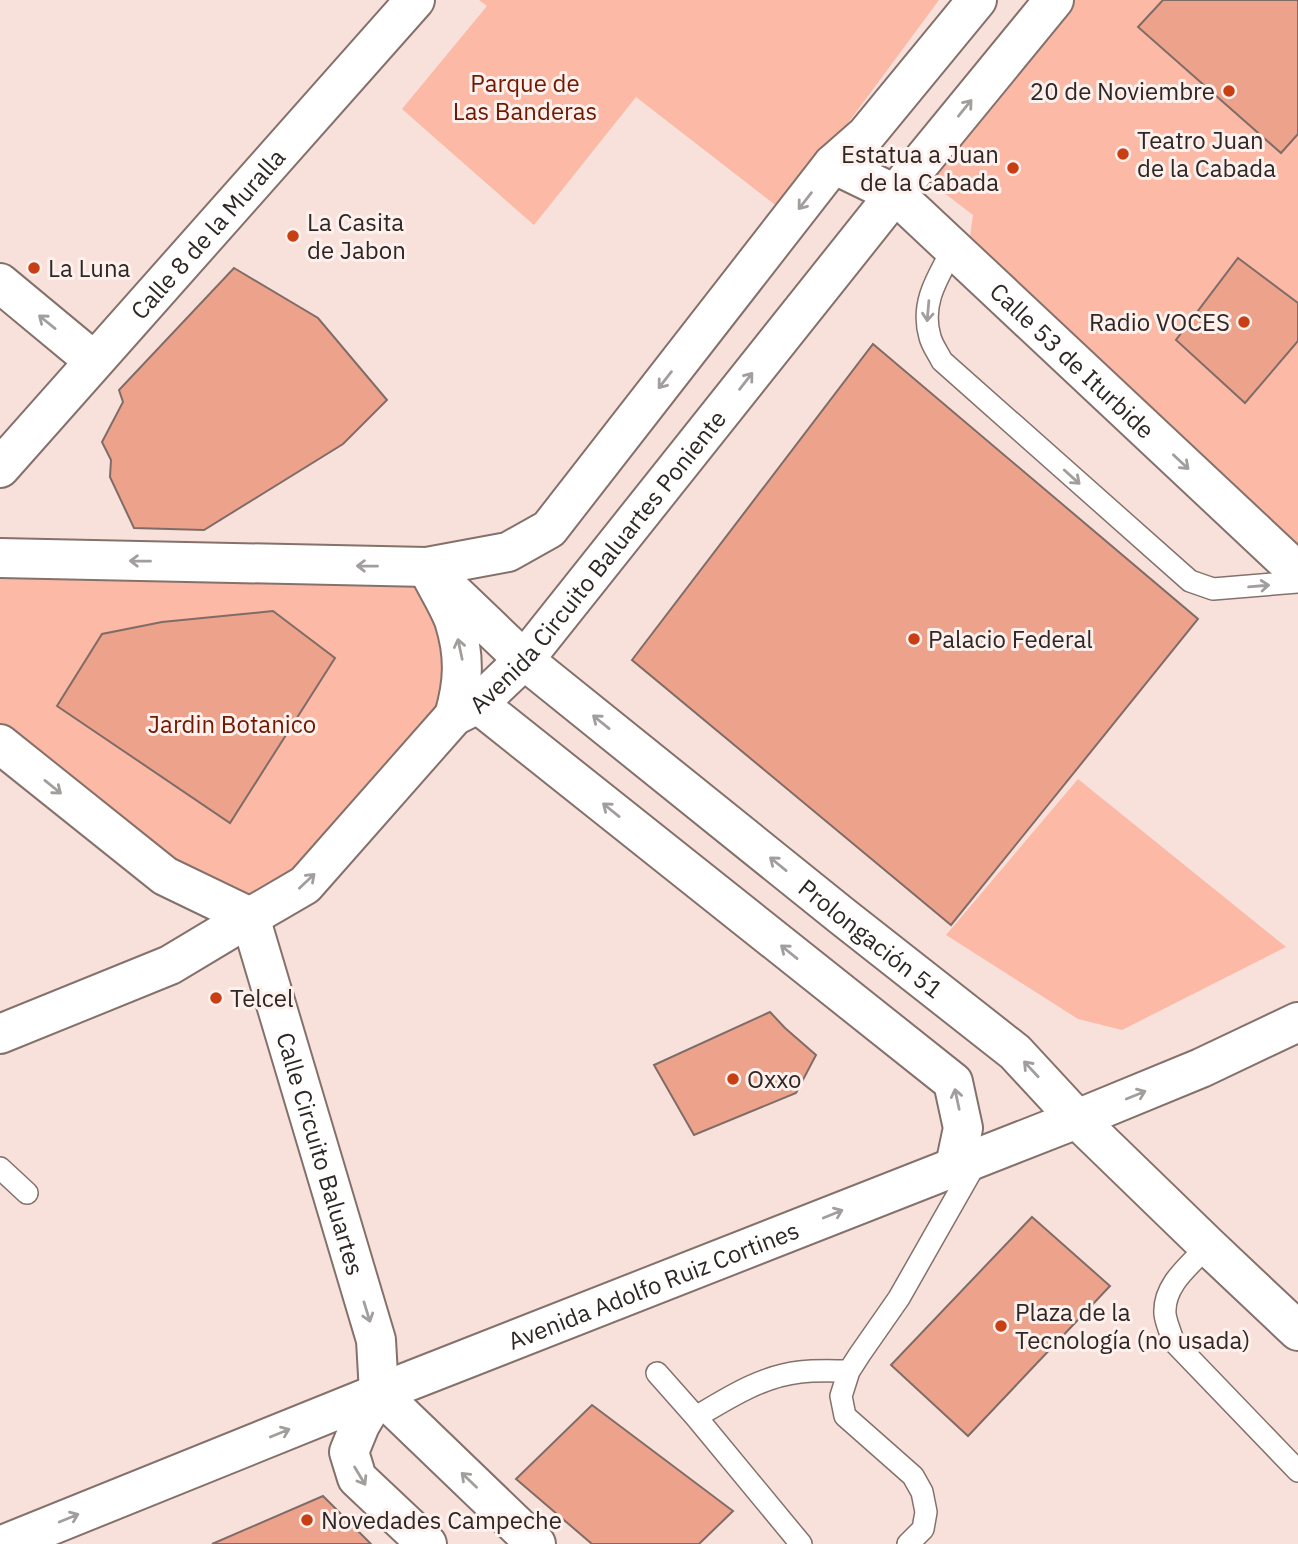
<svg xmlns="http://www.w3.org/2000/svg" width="1298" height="1544" viewBox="0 0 1298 1544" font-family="'IBM Plex Sans',sans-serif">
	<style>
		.green { fill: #fbb9a6 }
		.building { fill: #eda28c; stroke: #806c67; stroke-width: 2 }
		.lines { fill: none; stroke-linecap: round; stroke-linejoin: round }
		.lane-casing { stroke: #84716b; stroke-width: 24 }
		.street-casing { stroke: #84716b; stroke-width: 42 }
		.secondary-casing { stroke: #84716b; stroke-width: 42 }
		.lane { stroke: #fff; stroke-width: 21 }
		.street { stroke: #fff; stroke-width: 38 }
		.secondary { stroke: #fff; stroke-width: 38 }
		.oneway { stroke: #a19e9d }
		.poi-dot { fill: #c73f13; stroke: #fef1ed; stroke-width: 2.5 }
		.labels { text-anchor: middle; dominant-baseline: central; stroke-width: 6; stroke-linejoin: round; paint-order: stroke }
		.park-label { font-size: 24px; fill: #701900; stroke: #fef1ed }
		.poi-label { font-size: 24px; fill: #2f2725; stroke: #fef1ed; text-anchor: start }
		.street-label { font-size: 24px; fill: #2f2725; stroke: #fef1ed }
	</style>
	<rect width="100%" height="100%" fill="#f8e1db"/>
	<path class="green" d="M 479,0 L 939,0 L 783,211 L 636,97 L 534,225 L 402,109 L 487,6 Z
		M 1074,0 L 1298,0 L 1298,544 L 970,236 L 973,215 L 926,179 Z
		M 0,558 L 427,567 L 454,716 L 250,917 L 0,744 Z
		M 1078,779 L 1286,947 L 1122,1030 L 1078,1019 L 946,935 Z"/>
	<path class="building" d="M 1163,0 L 1298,0 L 1298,134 L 1281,153 L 1138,27 Z
		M 1238,258 L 1298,303 L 1298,341 L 1245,403 L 1176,340 Z
		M 234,268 L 318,318 L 387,400 L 343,444 L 204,530 L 134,528 L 110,477 L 111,460 L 102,442 L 123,402 L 119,390 Z
		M 873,344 L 1198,619 L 951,925 L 632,660 Z
		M 273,611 L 335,658 L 230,823 L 57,706 L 102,634 L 162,622 Z
		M 770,1012 L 785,1028 L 816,1055 L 796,1093 L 694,1135 L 654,1065 Z
		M 1032,1217 L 1110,1286 L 968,1436 L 891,1365 Z
		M 592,1405 L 733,1511 L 699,1544 L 592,1544 L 516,1479 Z
		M 323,1496 L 371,1544 L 212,1544 Z"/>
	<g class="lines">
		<defs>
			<path id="lane" d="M 953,249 C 938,277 920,303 930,337 C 932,345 938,353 942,361 L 1190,581 L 1213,589 L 1298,582
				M 0,1168 L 27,1193
				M 1208,1246 C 1190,1265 1163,1285 1165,1314 C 1166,1323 1171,1333 1173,1341 L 1298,1471
				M 657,1373 L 696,1417 L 801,1544
				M 696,1417 C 728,1398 762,1376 800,1372 C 816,1370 833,1371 849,1371
				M 908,1544 L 923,1529 L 926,1512 L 922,1492 L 913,1476 L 845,1416 L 841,1396 L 849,1371 L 860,1354 L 899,1298 L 978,1159"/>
			<g id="street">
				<path id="s1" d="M 833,164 L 895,194 L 1298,572"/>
				<path d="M 0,283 L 94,361"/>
				<path id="s2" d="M 0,468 L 415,0"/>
				<path id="s3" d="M 432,572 L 524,660 L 842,916 L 1015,1052 L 1077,1119 L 1208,1246 L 1298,1331"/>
				<path d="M 478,704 L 953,1082 L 963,1128 L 955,1166"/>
				<path d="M 0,1034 L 170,965 L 250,917"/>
			</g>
			<g id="secondary">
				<path d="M 0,558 L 427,567 L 508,552 L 549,529 L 833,164 L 866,135 L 977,0"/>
				<path d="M 427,567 C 435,584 447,602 454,620 C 465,655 464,682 454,716"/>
				<path d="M 0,744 L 165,876 L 250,917"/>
				<path id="s4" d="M 250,917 L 305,885 L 454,716 L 478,704 L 524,660 L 895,194 L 1054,0"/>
				<path id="s5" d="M 250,917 L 376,1340 L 379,1393"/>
				<path d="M 379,1393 L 536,1544"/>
				<path d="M 379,1393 L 360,1425 L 349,1452 L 357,1478 L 427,1544"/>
				<path id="s6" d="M 5,1544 L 379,1393 L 1077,1119 L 1201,1068 L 1298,1022"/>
			</g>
		</defs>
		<use href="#lane" class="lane-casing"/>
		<use href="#street" class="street-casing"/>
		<use href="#secondary" class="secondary-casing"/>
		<use href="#lane" class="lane"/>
		<use href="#street" class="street"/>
		<use href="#secondary" class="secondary"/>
	</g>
	<defs><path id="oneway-shaft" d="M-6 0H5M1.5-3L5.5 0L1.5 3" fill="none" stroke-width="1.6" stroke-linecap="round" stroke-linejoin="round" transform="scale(1.75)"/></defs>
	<g class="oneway">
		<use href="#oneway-shaft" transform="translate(965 108) rotate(-51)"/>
		<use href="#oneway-shaft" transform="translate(805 201) rotate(128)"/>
		<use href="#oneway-shaft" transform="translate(928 311) rotate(95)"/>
		<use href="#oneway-shaft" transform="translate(47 322) rotate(-141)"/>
		<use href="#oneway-shaft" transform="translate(665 380) rotate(128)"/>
		<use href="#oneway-shaft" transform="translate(746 381) rotate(-52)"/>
		<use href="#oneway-shaft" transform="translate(1181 462) rotate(43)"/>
		<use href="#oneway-shaft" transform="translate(1072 477) rotate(42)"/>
		<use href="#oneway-shaft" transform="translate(140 561) rotate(-179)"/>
		<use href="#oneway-shaft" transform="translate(367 566) rotate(-179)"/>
		<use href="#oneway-shaft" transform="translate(1259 586) rotate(-5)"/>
		<use href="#oneway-shaft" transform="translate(460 649) rotate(-102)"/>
		<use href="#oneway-shaft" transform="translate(601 722) rotate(-141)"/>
		<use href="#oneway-shaft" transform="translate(53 787) rotate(39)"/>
		<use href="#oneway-shaft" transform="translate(611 810) rotate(-141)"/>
		<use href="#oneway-shaft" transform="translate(778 864) rotate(-141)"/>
		<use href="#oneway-shaft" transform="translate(307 881) rotate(-43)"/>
		<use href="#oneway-shaft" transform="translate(789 952) rotate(-141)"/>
		<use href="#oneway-shaft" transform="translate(1031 1069) rotate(-133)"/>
		<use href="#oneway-shaft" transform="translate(1136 1095) rotate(-22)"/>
		<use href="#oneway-shaft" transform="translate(957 1099) rotate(-102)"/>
		<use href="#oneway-shaft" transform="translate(833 1214) rotate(-22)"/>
		<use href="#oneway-shaft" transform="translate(367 1312) rotate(73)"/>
		<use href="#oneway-shaft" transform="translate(280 1433) rotate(-22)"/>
		<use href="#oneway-shaft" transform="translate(360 1476) rotate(59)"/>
		<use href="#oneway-shaft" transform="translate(469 1480) rotate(-136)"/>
		<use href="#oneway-shaft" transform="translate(69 1518) rotate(-22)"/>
	</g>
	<g class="poi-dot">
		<circle cx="1229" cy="91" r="7"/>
		<circle cx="1123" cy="154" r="7"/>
		<circle cx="1013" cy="168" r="7"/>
		<circle cx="293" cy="236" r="7"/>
		<circle cx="34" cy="268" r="7"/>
		<circle cx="1244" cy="322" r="7"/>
		<circle cx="914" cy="639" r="7"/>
		<circle cx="216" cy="998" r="7"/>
		<circle cx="733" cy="1079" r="7"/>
		<circle cx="1001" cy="1326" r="7"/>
		<circle cx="307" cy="1520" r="7"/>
	</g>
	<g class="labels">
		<g class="park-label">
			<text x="525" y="83">Parque de<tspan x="525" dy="28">Las Banderas</tspan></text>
			<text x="232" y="724">Jardin Botanico</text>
		</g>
		<g class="poi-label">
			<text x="1215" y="91" text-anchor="end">20 de Noviembre</text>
			<text x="1137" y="140">Teatro Juan<tspan x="1137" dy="28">de la Cabada</tspan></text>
			<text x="999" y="154" text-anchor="end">Estatua a Juan<tspan x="999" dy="28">de la Cabada</tspan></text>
			<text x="307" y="222">La Casita<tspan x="307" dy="28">de Jabon</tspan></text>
			<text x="48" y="268">La Luna</text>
			<text x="1230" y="322" text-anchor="end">Radio VOCES</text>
			<text x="928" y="639">Palacio Federal</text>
			<text x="230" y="998">Telcel</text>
			<text x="747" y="1079">Oxxo</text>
			<text x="1015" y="1312">Plaza de la<tspan x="1015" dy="28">Tecnología (no usada)</tspan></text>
			<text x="321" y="1520">Novedades Campeche</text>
		</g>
		<g class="street-label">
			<text stroke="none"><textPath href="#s2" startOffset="313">Calle 8 de la Muralla</textPath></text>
			<text stroke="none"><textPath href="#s1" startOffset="312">Calle 53 de Iturbide</textPath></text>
			<text stroke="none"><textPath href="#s4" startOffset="502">Avenida Circuito Baluartes Poniente</textPath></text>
			<text stroke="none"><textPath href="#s3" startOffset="572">Prolongación 51</textPath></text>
			<text stroke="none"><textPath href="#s5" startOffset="247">Calle Circuito Baluartes</textPath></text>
			<text stroke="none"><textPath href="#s6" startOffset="698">Avenida Adolfo Ruiz Cortines</textPath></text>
		</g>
	</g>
</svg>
